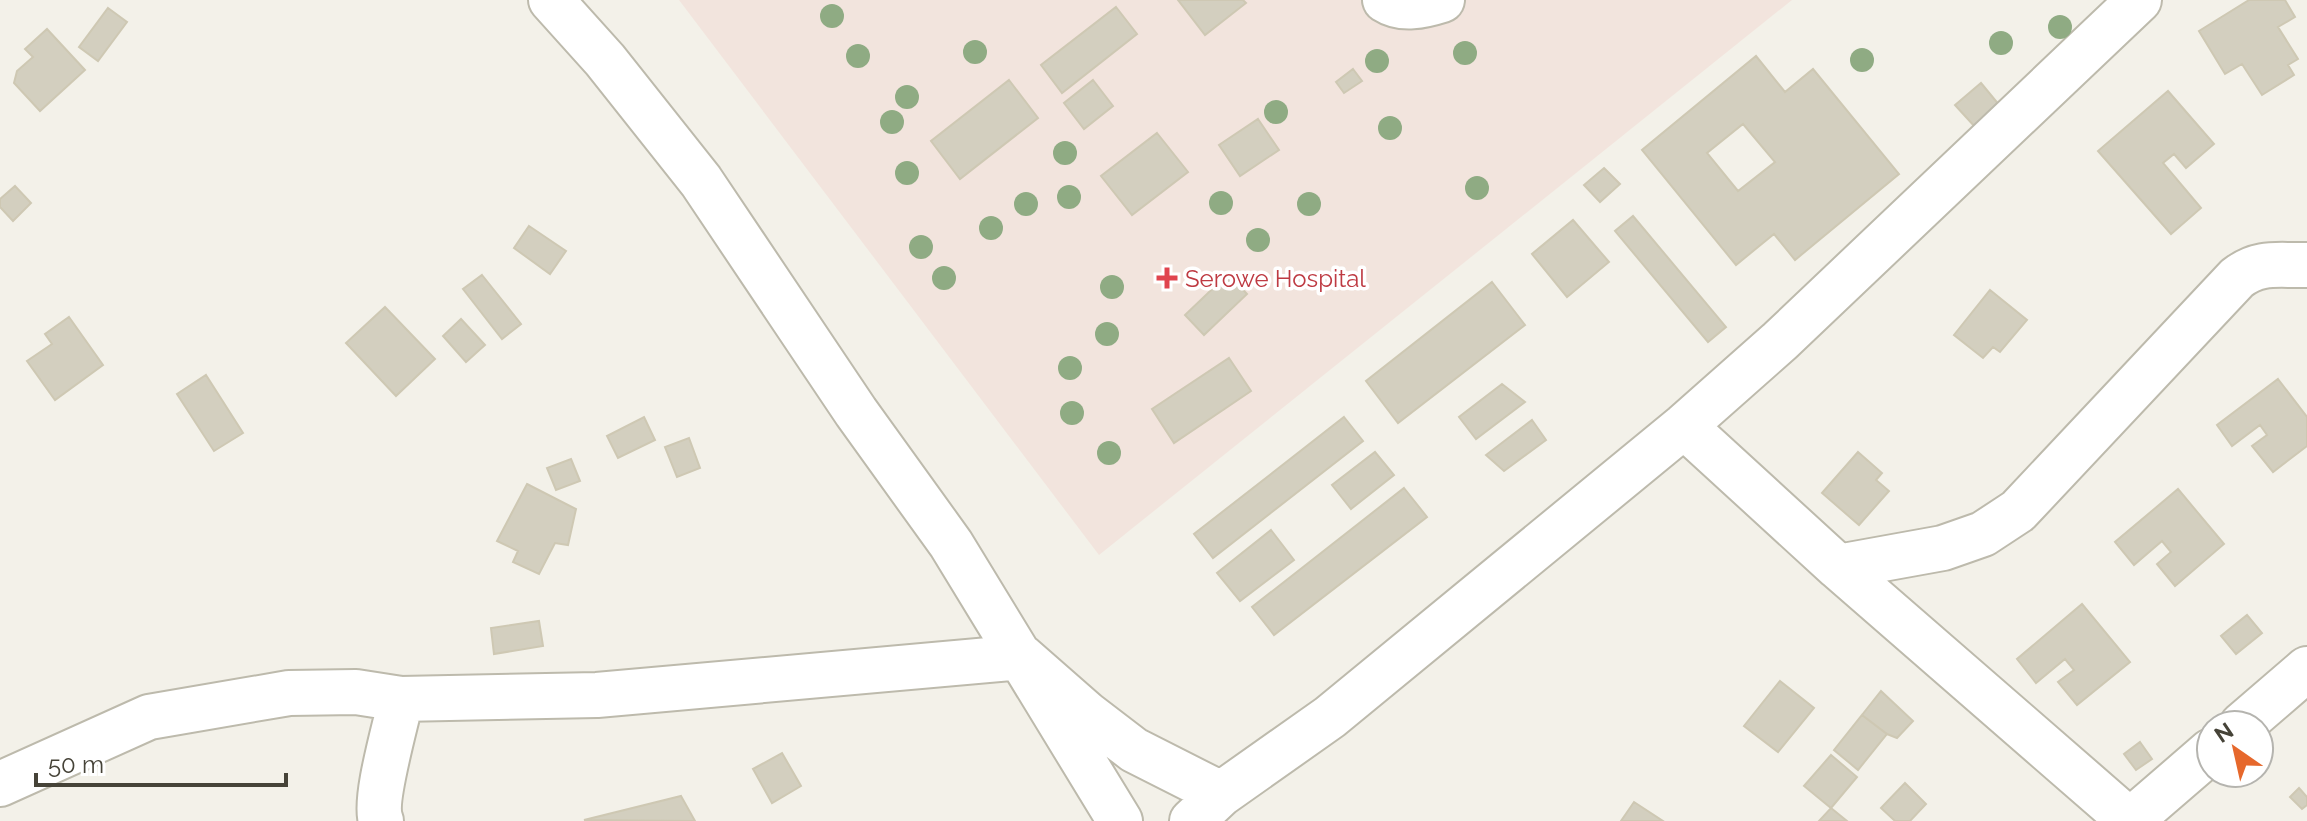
<svg xmlns="http://www.w3.org/2000/svg" width="2307" height="821" viewBox="0 0 2307 821" font-family="Raleway,sans-serif">
	<style>
		.medical { fill: #f2e4dd }
		.building { fill: #d3cfbf; stroke: #cec8b3; stroke-width: 2; fill-rule: evenodd }
		.lines { fill: none; stroke-linecap: round; stroke-linejoin: round }
		.minor-casing { stroke: #bdbaac; stroke-width: 48 }
		.minor { stroke: #fff; stroke-width: 44 }
		.tree { fill: #8fab83 }
		.health-dot { fill: #e0444e; stroke: #fff; stroke-width: 3 }
		.labels { text-anchor: middle; dominant-baseline: central; stroke-width: 7; stroke-linejoin: round; paint-order: stroke }
		.health-label { font-size: 24px; fill: #be3a42; stroke: #fff; text-anchor: start }
	</style>
	<rect width="100%" height="100%" fill="#f3f1e9"/>
	<path class="medical" d="M 679,0 L 1792,0 L 1099,555 Z"/>
	<path class="building" d="M 1178,0 L 1243,0 L 1246,3 L 1205,35 Z
		M 2249,0 L 2285,0 L 2295,17 L 2278,27 L 2298,59 L 2288,65 L 2294,75 L 2262,95 L 2242,64 L 2225,74 L 2199,31 Z
		M 1116,7 L 1137,34 L 1062,93 L 1041,65 Z
		M 108,8 L 127,22 L 98,61 L 79,47 Z
		M 47,29 L 85,70 L 40,111 L 14,83 L 17,71 L 33,57 L 25,49 Z
		M 1756,56 L 1785,92 L 1813,69 L 1899,174 L 1795,260 L 1774,234 L 1736,265 L 1642,150 ZM 1743,124 L 1775,162 L 1738,191 L 1707,153 Z
		M 1353,69 L 1362,81 L 1344,93 L 1336,82 Z
		M 1009,80 L 1038,118 L 960,179 L 931,141 Z
		M 1093,80 L 1113,106 L 1084,129 L 1064,103 Z
		M 1981,83 L 2000,106 L 1976,128 L 1955,105 Z
		M 2168,91 L 2214,144 L 2186,168 L 2174,154 L 2163,163 L 2201,208 L 2171,234 L 2098,151 Z
		M 1258,119 L 1279,150 L 1240,176 L 1219,145 Z
		M 1157,133 L 1188,172 L 1132,215 L 1101,176 Z
		M 1604,168 L 1620,184 L 1600,202 L 1584,185 Z
		M 15,186 L 31,203 L 13,221 L 0,207 L 0,199 Z
		M 1633,216 L 1726,327 L 1708,342 L 1615,231 Z
		M 1573,220 L 1609,262 L 1567,297 L 1532,254 Z
		M 529,226 L 566,251 L 550,274 L 514,248 Z
		M 1228,274 L 1247,294 L 1204,335 L 1185,315 Z
		M 482,275 L 521,324 L 502,339 L 463,289 Z
		M 1492,282 L 1525,325 L 1398,423 L 1366,381 Z
		M 1990,290 L 2027,320 L 2000,352 L 1993,347 L 1983,358 L 1954,335 Z
		M 385,307 L 435,359 L 396,396 L 346,343 Z
		M 69,317 L 103,365 L 55,400 L 27,361 L 52,344 L 45,334 Z
		M 461,319 L 485,345 L 466,362 L 443,336 Z
		M 1229,358 L 1251,391 L 1174,443 L 1152,409 Z
		M 206,375 L 243,433 L 214,451 L 177,394 Z
		M 2278,379 L 2307,417 L 2307,446 L 2273,472 L 2252,446 L 2267,435 L 2260,425 L 2232,446 L 2217,425 Z
		M 1502,384 L 1525,402 L 1476,439 L 1459,417 Z
		M 644,417 L 655,440 L 618,458 L 607,436 Z
		M 1344,417 L 1363,441 L 1213,558 L 1194,534 Z
		M 1532,420 L 1546,440 L 1504,471 L 1486,455 Z
		M 689,438 L 700,468 L 677,477 L 665,447 Z
		M 1375,452 L 1394,475 L 1351,509 L 1332,485 Z
		M 1858,452 L 1882,473 L 1876,480 L 1889,491 L 1859,525 L 1822,493 Z
		M 571,459 L 580,481 L 556,490 L 547,468 Z
		M 527,484 L 576,509 L 568,545 L 555,543 L 539,574 L 513,562 L 518,551 L 497,541 Z
		M 1404,488 L 1427,517 L 1274,635 L 1252,607 Z
		M 2178,489 L 2224,544 L 2175,586 L 2157,564 L 2171,552 L 2162,541 L 2134,565 L 2115,542 Z
		M 1271,530 L 1294,560 L 1240,601 L 1217,573 Z
		M 2082,604 L 2130,662 L 2077,705 L 2058,682 L 2074,670 L 2065,659 L 2036,683 L 2017,659 Z
		M 2247,615 L 2262,633 L 2236,654 L 2221,636 Z
		M 539,621 L 543,646 L 494,654 L 491,628 Z
		M 1780,681 L 1814,708 L 1778,752 L 1744,726 Z
		M 1881,691 L 1913,721 L 1897,738 L 1887,734 L 1862,715 Z
		M 1862,715 L 1887,734 L 1858,770 L 1834,750 Z
		M 2140,742 L 2152,759 L 2136,770 L 2124,754 Z
		M 782,753 L 801,786 L 772,803 L 753,769 Z
		M 1831,755 L 1857,777 L 1831,808 L 1804,786 Z
		M 1905,783 L 1926,804 L 1910,821 L 1895,821 L 1881,808 Z
		M 2299,788 L 2307,797 L 2307,805 L 2302,809 L 2290,797 Z
		M 681,796 L 695,821 L 584,820 Z
		M 1634,802 L 1663,821 L 1621,821 Z
		M 1831,808 L 1847,821 L 1819,821 Z"/>
	<g class="lines">
		<defs>
			<path id="minor" d="M 551,0 L 605,60 L 701,181 L 856,412 L 951,544 L 1120,821
				M 1385,0 C 1402,11 1423,6 1442,0
				M 1684,426 L 1838,567 L 2130,821
				M 1838,567 L 1943,548 L 1983,534 L 2018,511 L 2237,278 C 2260,260 2280,266 2307,265
				M 2242,725 L 2307,669
				M 0,784 L 149,717 L 289,693 L 356,692 L 401,699 L 597,695 L 1022,657 L 1087,714 L 1134,750 L 1221,794
				M 381,821 C 373,801 396,724 401,699
				M 1192,821 L 1221,794 L 1330,717 L 1684,426 L 1780,341 L 2139,0
				M 2130,821 L 2211,751"/>
		</defs>
		<use href="#minor" class="minor-casing"/>
		<use href="#minor" class="minor"/>
	</g>
	<g class="tree">
		<circle cx="832" cy="16" r="12"/>
		<circle cx="2060" cy="27" r="12"/>
		<circle cx="2001" cy="43" r="12"/>
		<circle cx="975" cy="52" r="12"/>
		<circle cx="1465" cy="53" r="12"/>
		<circle cx="858" cy="56" r="12"/>
		<circle cx="1862" cy="60" r="12"/>
		<circle cx="1377" cy="61" r="12"/>
		<circle cx="907" cy="97" r="12"/>
		<circle cx="1276" cy="112" r="12"/>
		<circle cx="892" cy="122" r="12"/>
		<circle cx="1390" cy="128" r="12"/>
		<circle cx="1065" cy="153" r="12"/>
		<circle cx="907" cy="173" r="12"/>
		<circle cx="1477" cy="188" r="12"/>
		<circle cx="1069" cy="197" r="12"/>
		<circle cx="1221" cy="203" r="12"/>
		<circle cx="1026" cy="204" r="12"/>
		<circle cx="1309" cy="204" r="12"/>
		<circle cx="991" cy="228" r="12"/>
		<circle cx="1258" cy="240" r="12"/>
		<circle cx="921" cy="247" r="12"/>
		<circle cx="944" cy="278" r="12"/>
		<circle cx="1112" cy="287" r="12"/>
		<circle cx="1107" cy="334" r="12"/>
		<circle cx="1070" cy="368" r="12"/>
		<circle cx="1072" cy="413" r="12"/>
		<circle cx="1109" cy="453" r="12"/>
	</g>
	<path class="health-dot" d="M1163 266h8v8h8v8h-8v8h-8v-8h-8v-8h8z"/>
	<g class="labels">
		<g class="health-label">
			<text x="1185" y="278">Serowe Hospital</text>
		</g>
	</g>
	<g transform="translate(2235 749) rotate(326)"><circle r="38" fill="#ffffff" stroke="#b5b4af" stroke-width="2"/>
	<path d="M0-6L14 30L0 20L-14 30Z" fill="#e6682c"/>
	<text y="-12" font-size="22" font-weight="bold" text-anchor="middle" fill="#464338">N</text>
	</g>
	<path d="M36 773v12h250v-12" fill="none" stroke="#464338" stroke-width="4"/>
	<text x="48" y="773" font-size="24" fill="#464338" stroke="#ffffff" stroke-width="6" paint-order="stroke">50 m</text>
</svg>
